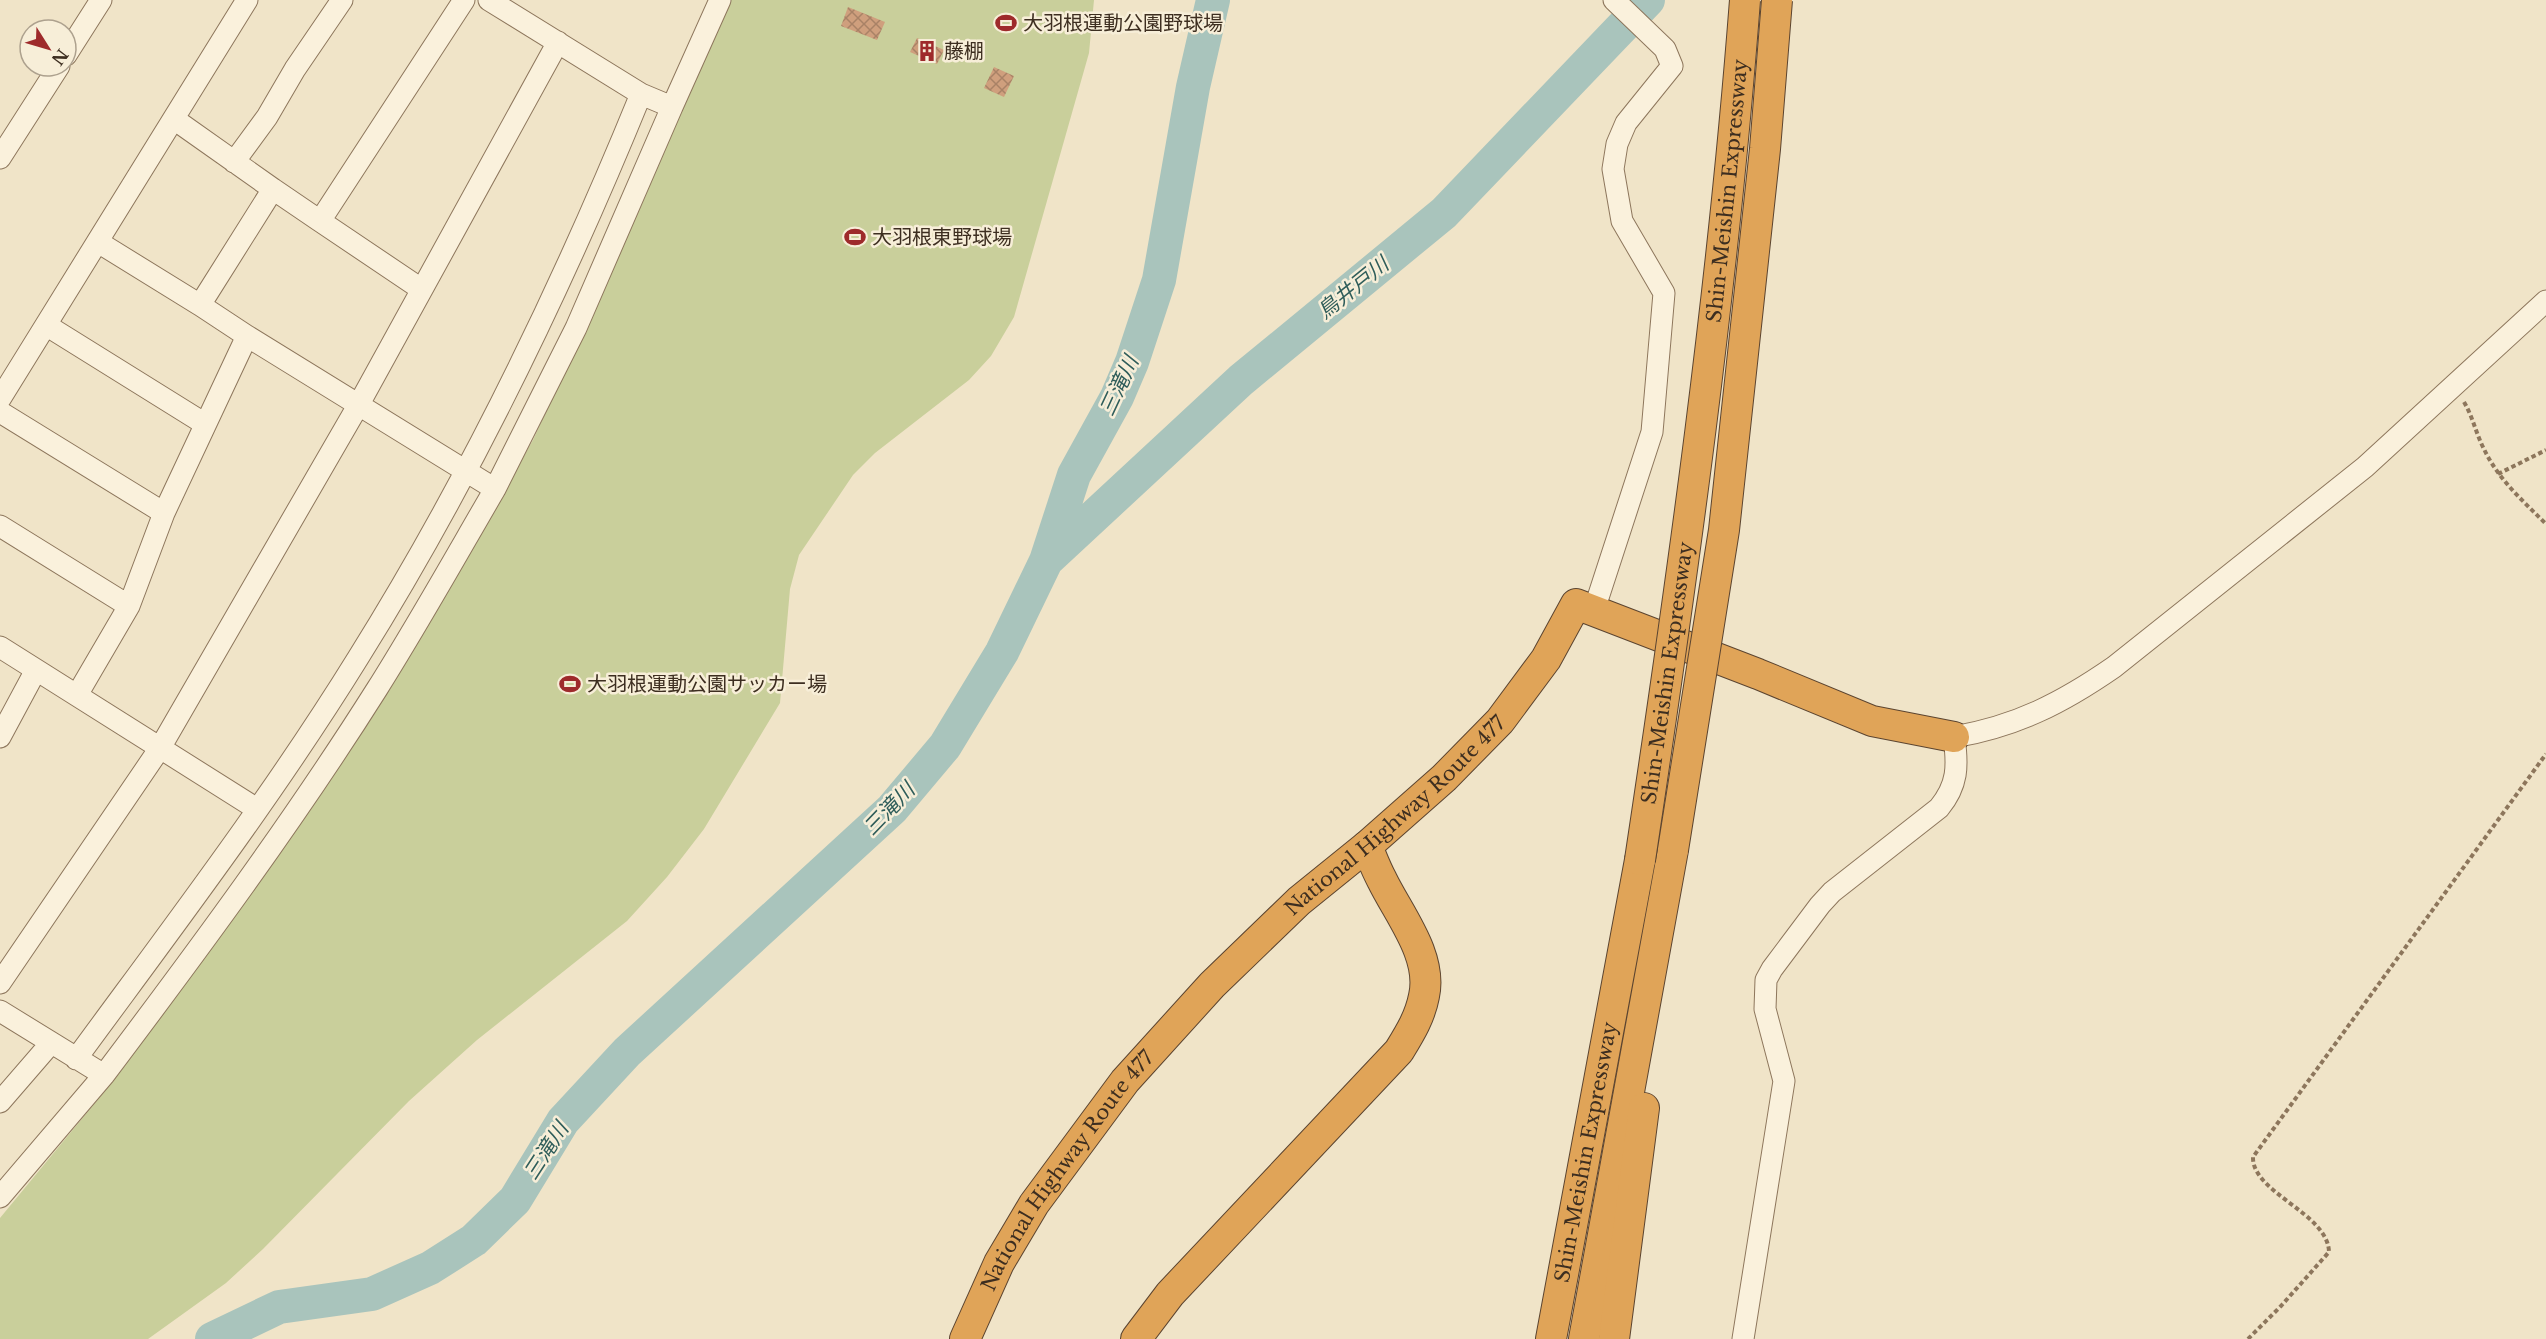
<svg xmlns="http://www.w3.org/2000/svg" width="2546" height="1339" viewBox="0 0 2546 1339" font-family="'Libre Baskerville','Noto Sans JP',serif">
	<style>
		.park { fill: #c9cf9b }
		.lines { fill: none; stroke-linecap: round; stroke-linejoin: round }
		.river { stroke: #a9c4bc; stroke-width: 34 }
		.building { fill: url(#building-cross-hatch) }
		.minor-casing { stroke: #8d765c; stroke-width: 23 }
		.highway-casing { stroke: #5b4430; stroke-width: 32 }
		.path { stroke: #8d765c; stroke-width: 4; stroke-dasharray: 4.5 3; stroke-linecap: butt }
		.minor { stroke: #faf1dc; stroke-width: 21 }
		.highway { stroke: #e0a458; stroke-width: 30 }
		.highway-bridge-casing { stroke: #5b4430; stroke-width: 32; stroke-linecap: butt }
		.highway-bridge { stroke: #e0a458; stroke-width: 30 }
		.labels { text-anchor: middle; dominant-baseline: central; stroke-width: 5; stroke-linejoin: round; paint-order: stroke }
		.poi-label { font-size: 20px; fill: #3d2e20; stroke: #f7eed8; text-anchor: start }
		.street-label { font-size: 20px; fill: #3d2e20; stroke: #f7eed8 }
		.water-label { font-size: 21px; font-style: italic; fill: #2f5d5a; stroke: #f7eed8 }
	</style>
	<defs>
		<pattern id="building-cross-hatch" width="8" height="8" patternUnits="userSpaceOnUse" patternTransform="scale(1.5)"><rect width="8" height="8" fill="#cf9f7d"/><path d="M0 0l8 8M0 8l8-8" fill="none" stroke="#a98266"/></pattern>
	</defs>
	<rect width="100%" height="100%" fill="#f0e4c8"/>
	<path class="park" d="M 729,0 L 1094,0 L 1089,53 L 1014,317 L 991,356 L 969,380 L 875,453 L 853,475 L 799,555 L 790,589 L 780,703 L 704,829 L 667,877 L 627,921 L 477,1040 L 409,1101 L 263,1249 L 226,1283 L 148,1339 L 0,1339 L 0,1218 L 118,1075 L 383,698 L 533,440 L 645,197 Z"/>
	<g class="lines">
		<path class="river" d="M 1048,559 L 1241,380 L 1444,213 L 1648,0
			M 212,1339 L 279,1307 L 372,1294 L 430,1268 L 474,1240 L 515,1200 L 563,1121 L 627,1052 L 892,809 L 945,746 L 1002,652 L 1046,561 L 1074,475 L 1117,397 L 1132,362 L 1159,280 L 1193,87 L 1213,0"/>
	</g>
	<path class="building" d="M 848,7 L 885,22 L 877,40 L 841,26 Z
		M 917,38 L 944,50 L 937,64 L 910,52 Z
		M 994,67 L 1014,76 L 1004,97 L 984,88 Z"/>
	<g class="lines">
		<defs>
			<path id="minor" d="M 66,55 L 101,0
				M 672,107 L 720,0
				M 174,119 L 273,189
				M 0,158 L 59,66
				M 234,162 L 267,117 L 295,69 L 342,0
				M 320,221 L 421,289
				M 98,242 L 200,305
				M 46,325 L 205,424
				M 0,399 L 247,0
				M 0,412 L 164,513
				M 495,489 L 576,328 L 672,107 L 641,94
				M 0,526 L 129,606
				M 1594,610 L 1652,432 L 1664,293 L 1622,221 L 1613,169 L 1617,144 L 1626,123 L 1672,66 L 1665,49 L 1614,0
				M 0,647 L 257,809
				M 77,695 L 129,606 L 164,513 L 247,336 L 200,305 L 273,189 L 320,221 L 464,0
				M 0,737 L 36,670
				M 0,983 L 160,748 L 359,404 L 558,42
				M 0,1011 L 104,1075 L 0,1197
				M 76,1059 C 172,928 272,797 358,658 C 470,479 561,290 641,94 L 489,0
				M 104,1075 C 199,949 293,822 377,689 C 418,624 456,556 495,489 L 247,336
				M 0,1102 L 51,1043
				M 1743,1339 L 1784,1081 L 1765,1009 L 1766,980 L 1772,969 L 1820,905 L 1832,892 L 1939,808 C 1958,785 1958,766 1954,737 C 2017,726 2062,703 2114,667 L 2365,467 L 2546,301"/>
			<g id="highway">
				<path id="s1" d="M 965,1339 L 999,1263 L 1034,1204 L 1125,1081 L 1212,985 L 1299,901 L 1367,846 L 1444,778 L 1500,721 L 1546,659 L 1576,604 L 1758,674 L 1872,721 L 1954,737"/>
				<path d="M 1136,1339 L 1170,1294 L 1399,1051 C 1410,1033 1420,1017 1424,996 C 1433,956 1399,915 1382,880 C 1376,869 1372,858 1367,846"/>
				<path id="s2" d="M 1551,1339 L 1640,860"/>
				<path d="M 1584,1339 L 1673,850"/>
				<path d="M 1614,1339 L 1644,1108"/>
			</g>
		</defs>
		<use href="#minor" class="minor-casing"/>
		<use href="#highway" class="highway-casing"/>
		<path class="path" d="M 2464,402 C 2473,417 2476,434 2484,449 C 2498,479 2523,501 2546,524
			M 2498,474 L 2546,450
			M 2248,1339 L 2281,1306 L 2329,1252 C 2328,1213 2252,1193 2253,1157 L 2546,754"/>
		<use href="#minor" class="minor"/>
		<use href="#highway" class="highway"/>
		<defs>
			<g id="highway-bridge">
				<path d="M 1673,850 L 1724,530 L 1765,149 L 1777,0"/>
				<path id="s3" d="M 1640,860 C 1683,574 1723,288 1745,0"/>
			</g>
		</defs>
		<use href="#highway-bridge" class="highway-bridge-casing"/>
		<use href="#highway-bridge" class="highway-bridge"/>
	</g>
	<defs>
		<symbol id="stadium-bare" viewBox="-9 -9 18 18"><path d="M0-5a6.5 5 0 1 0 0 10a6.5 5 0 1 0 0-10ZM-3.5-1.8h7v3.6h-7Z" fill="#9e2a2b" stroke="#f7eed8" stroke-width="2.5" paint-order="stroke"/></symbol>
		<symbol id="building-bare" viewBox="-9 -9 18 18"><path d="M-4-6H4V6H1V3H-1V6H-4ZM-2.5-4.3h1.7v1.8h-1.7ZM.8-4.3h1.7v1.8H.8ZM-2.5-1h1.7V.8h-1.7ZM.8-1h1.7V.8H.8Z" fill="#9e2a2b" stroke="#f7eed8" stroke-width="2.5" paint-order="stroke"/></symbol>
	</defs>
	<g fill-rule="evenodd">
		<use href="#stadium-bare" x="991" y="8" width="30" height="30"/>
		<use href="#building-bare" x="912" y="36" width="30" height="30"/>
		<use href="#stadium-bare" x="840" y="222" width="30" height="30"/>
		<use href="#stadium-bare" x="555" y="669" width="30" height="30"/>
	</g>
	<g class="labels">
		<g class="poi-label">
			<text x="1023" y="23">大羽根運動公園野球場</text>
			<text x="944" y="51">藤棚</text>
			<text x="872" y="237">大羽根東野球場</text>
			<text x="587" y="684">大羽根運動公園サッカー場</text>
		</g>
		<g class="street-label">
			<text stroke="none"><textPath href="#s3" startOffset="675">Shin-Meishin Expressway</textPath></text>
			<text stroke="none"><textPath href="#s3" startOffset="189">Shin-Meishin Expressway</textPath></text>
			<text stroke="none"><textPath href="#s1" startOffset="684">National Highway Route 477</textPath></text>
			<text stroke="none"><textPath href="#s2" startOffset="190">Shin-Meishin Expressway</textPath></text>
			<text stroke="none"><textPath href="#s1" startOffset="198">National Highway Route 477</textPath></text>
		</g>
		<g class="water-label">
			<text transform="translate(1353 288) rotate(-39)">鳥井戸川</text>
			<text transform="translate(1119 386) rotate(-65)">三滝川</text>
			<text transform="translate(889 809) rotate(-46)">三滝川</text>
			<text transform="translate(546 1151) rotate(-57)">三滝川</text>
		</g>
	</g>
	<g transform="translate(48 48) rotate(127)"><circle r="28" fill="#f7eed8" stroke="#ada18e" stroke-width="1.5"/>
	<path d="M0-4.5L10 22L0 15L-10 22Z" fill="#9e2a2b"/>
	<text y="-9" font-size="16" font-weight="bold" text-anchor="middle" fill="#3d2e20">N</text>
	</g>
</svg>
